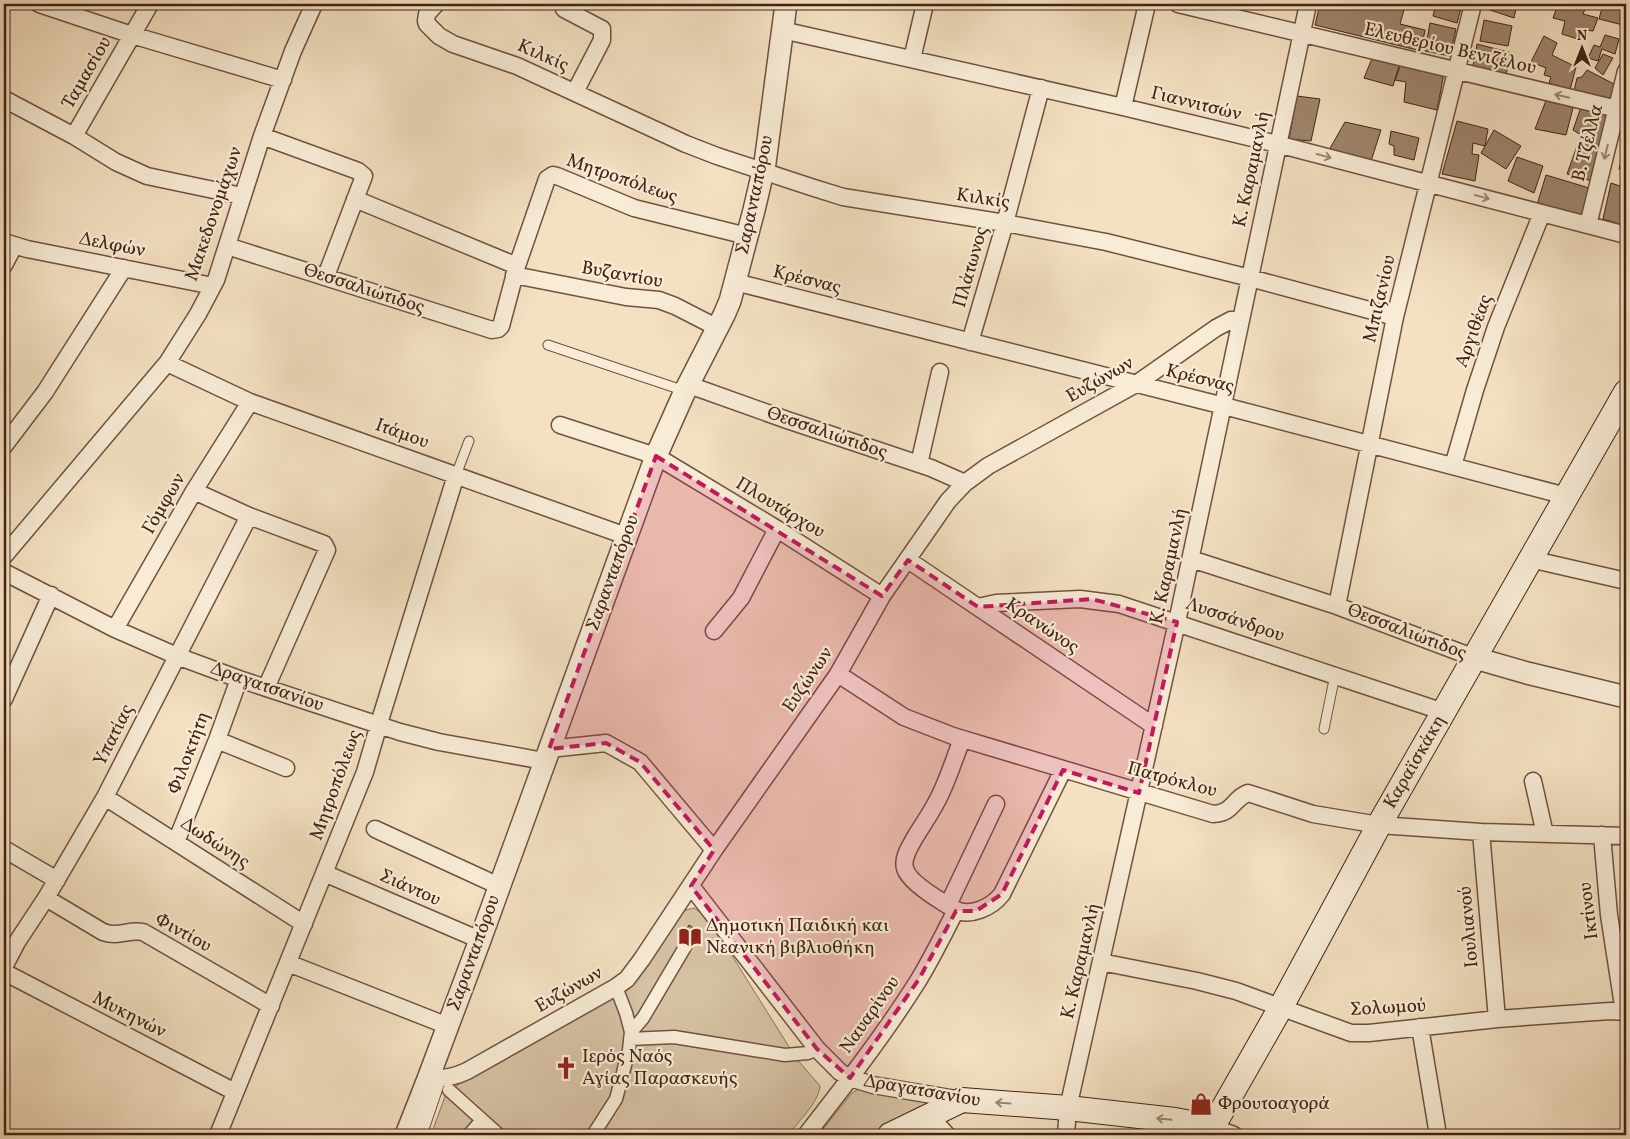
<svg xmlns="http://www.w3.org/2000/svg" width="1630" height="1139" viewBox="0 0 1630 1139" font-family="Vollkorn,serif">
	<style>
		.green { fill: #d6c1a4; stroke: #8c725c }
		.building { fill: #9f866e; stroke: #432314 }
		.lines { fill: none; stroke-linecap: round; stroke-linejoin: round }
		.service-casing { stroke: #6f5240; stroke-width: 11 }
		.pedestrian-casing { stroke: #6f5240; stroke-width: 15 }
		.minor-casing { stroke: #6f5240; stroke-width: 19 }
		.tertiary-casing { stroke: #6f5240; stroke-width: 24 }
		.secondary-casing { stroke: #432314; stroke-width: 26 }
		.service { stroke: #f8ecd7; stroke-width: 9 }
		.pedestrian { stroke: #f8ecd7; stroke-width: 12 }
		.minor { stroke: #f8ecd7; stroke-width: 16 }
		.tertiary { stroke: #f8ecd7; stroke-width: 21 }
		.secondary { stroke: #f8ecd7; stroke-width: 24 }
		.oneway { stroke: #9e8876 }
		.marked { fill: #c2185b; fill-opacity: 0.2; stroke: #c2185b; stroke-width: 4; stroke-dasharray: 10 6; stroke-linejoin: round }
		.labels { text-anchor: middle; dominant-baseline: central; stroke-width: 4.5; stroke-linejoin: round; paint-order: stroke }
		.street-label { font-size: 19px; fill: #432314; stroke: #f8ecd7 }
		.poi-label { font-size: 19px; fill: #432314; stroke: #f8ecd7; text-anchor: start }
	</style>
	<rect width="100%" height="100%" fill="#f4e1c2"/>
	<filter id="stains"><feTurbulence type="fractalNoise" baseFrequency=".004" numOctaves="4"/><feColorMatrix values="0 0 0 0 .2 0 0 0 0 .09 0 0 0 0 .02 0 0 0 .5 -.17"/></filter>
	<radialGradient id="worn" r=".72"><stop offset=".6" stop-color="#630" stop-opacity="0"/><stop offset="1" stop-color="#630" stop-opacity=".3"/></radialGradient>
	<path class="green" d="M 694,908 L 704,915 L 714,927 L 796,1058 L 820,1086 C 819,1102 798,1122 788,1135 L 431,1135 L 447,1091 L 629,989 L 682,911 Z
		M 859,1089 L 928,1102 L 930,1106 L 928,1109 L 876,1135 L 818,1135 L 852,1093 Z"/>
	<path class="building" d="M 1320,4 L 1347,4 L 1346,5 L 1358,9 L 1359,4 L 1381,4 L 1404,10 L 1400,24 L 1425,30 L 1421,51 L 1315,25 Z
		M 1436,4 L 1462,4 L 1457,23 L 1433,16 Z
		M 1485,4 L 1517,4 L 1514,18 L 1484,8 Z
		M 1531,4 L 1557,4 L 1555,9 Z
		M 1558,4 L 1587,4 L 1583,14 L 1598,18 L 1593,31 L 1585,30 L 1581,40 L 1562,34 L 1565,21 L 1553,18 Z
		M 1603,4 L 1626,4 L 1623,25 L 1599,19 Z
		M 1484,20 L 1512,26 L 1508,46 L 1480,41 Z
		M 1430,23 L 1456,29 L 1450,56 L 1425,51 Z
		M 1605,35 L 1619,39 L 1615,54 L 1602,49 L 1598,61 L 1588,58 L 1594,45 L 1600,47 Z
		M 1544,36 L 1557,43 L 1552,55 L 1576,67 L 1570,90 L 1549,83 L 1551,77 L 1544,75 L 1546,68 L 1531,62 Z
		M 1477,44 L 1512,53 L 1506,74 L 1473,66 Z
		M 1603,54 L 1613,58 L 1603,75 L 1595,68 Z
		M 1373,56 L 1400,63 L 1393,86 L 1364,78 Z
		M 1401,64 L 1444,73 L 1437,110 L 1404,102 L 1406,82 L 1395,80 Z
		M 1587,70 L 1614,84 L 1612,100 L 1574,91 L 1577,78 L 1582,77 Z
		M 1297,96 L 1320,99 L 1311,141 L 1289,139 Z
		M 1547,98 L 1574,104 L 1566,135 L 1535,129 Z
		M 1581,107 L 1608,114 L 1592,181 L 1567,174 L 1581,135 L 1573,130 Z
		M 1457,121 L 1488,129 L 1485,146 L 1473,143 L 1472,154 L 1479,155 L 1475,181 L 1442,174 Z
		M 1345,122 L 1381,130 L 1371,161 L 1329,150 Z
		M 1494,130 L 1521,146 L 1506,169 L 1481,153 Z
		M 1391,131 L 1419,138 L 1414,160 L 1394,155 L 1394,146 L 1389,144 Z
		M 1626,143 L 1626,172 L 1619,169 Z
		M 1517,157 L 1543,166 L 1534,193 L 1508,181 Z
		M 1546,175 L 1589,188 L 1582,216 L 1537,205 Z
		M 1611,183 L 1626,188 L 1626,226 L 1603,219 Z
		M 689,925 L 701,933 L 691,948 L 680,940 Z"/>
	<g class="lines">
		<defs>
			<path id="service" d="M 548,345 L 685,391
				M 456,475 L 469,441
				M 1324,729 L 1335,675
				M 422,1135 L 441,1079"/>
			<path id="pedestrian" d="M 631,1032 L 643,1018 L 685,947
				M 630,1039 L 674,1037 L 785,1055 L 808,1053 L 817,1049
				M 449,1090 L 499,1135
				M 469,1135 L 482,1120
				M 593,1135 L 616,1099 L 629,1050 L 631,1032 L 626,1013 L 616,987"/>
			<path id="minor" d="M 39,4 L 132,35 L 283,80
				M 436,4 L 427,14 L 426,21 L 427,24 L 439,36 L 453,44 L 517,66 L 686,144 L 717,156 L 811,187 L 843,197 L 1005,223 L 1106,242 L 1250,278 L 1395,317
				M 1178,4 L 1626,111
				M 564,9 L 602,29 L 602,40 L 575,92
				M 782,30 L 1123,107 L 1277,144 L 1626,235
				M 912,59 L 925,4
				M 4,99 L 74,136 L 116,162 L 147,176 L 242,196
				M 1123,107 L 1147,4
				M 74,136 L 150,4
				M 262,136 L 358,171 L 364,176 L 326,276
				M 355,199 L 517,266
				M 1588,225 L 1626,71
				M 4,242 L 27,249 L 213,286
				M 227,246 L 492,330 L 498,329 L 501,326 L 517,266 L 547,179 L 553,175 L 557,176 L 634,208 L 747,236
				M 4,265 L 14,246
				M 514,275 L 626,297 L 659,300 L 675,306 L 718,328
				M 735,282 L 1224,406 L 1566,496
				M 970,342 L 1005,223 L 1041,88
				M 167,363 L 250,402 L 626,536
				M 689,385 L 787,420 L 931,468 L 965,483
				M 560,425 L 656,456 L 777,529 L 882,596
				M 4,446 L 45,392 L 124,268
				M 919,464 L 940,372
				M 1453,466 L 1475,390 L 1496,327 L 1542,213
				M 194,491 L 249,516 L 324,544 L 327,550 L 266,688
				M 4,556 L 167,363 L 198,314 L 216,280 L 262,136 L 293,51 L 314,4
				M 1191,559 L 1337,606 L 1475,658
				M 1530,559 L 1626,581
				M 908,560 L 1154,726
				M 4,572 L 115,629 L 177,656 L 239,679 L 400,732 L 439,742 L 544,761
				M 1337,606 L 1395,317 L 1473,4
				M 978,607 L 996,603 L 1080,599 L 1119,604 L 1444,712
				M 115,629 L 194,491 L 250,402
				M 714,631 L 741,598 L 777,529
				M 838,674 L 904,717 L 953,736 L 1213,814 C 1234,813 1232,799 1248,793 L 1313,814 L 1379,825 L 1481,832 L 1626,836
				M 4,699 L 51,595
				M 962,739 C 955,757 949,776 941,793 C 934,809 923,824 914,839 C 910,847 902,858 905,868 C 908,882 942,902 954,909 C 970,918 992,907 1002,894 L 1063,770
				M 217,740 L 286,768
				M 549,749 L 606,743 L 640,762 L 714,850
				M 1533,781 L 1545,834
				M 105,797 L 304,924
				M 375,829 L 499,886
				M 1481,832 L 1497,1019
				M 1602,835 L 1609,915 L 1624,1012
				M 176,842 L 217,740 L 239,679
				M 4,849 L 57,880
				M 324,873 L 480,940
				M 691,886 L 817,1049 L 840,1072 L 850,1078 L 873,1085 L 962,1100
				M 46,898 L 103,932 C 120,938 127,929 143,932 L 271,1006
				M 948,905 L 996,804
				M 1101,962 L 1197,981 L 1236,991 L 1351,1033 L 1369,1033 L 1497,1019 L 1610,1011 L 1626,1012
				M 288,963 L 448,1026
				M 4,967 L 17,942 L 46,898 L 105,797 L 249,516
				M 4,972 L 235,1092
				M 1420,1027 L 1438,1135
				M 428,1079 C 442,1079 455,1077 467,1071 L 616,987 L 627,979 L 642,959 L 714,850 L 838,674 L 882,596 L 948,501 L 965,483 L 988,466 L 1136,384 L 1216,328 L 1231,320 L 1241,319
				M 930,1116 L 947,1135
				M 1212,1127 L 1234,1135
				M 218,1135 L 365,772 L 381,717 L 456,475
				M 806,1135 C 845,1085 884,1035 918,981 C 932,958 944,934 956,910
				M 1066,1135 L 1068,1108 L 1177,622 L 1308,4"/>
			<path id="tertiary" d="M 1475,658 L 1527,673 L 1626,697
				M 406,1135 L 428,1079 L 480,940 L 656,456 L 685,391 L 724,315 L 730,301 L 754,210 L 765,163 L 786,4"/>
			<path id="secondary" d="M 890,1135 L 962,1100 L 1068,1108 L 1175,1120 L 1212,1127
				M 1208,1135 L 1281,1007 L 1379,825 L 1626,392"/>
		</defs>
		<use href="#service" class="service-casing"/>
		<use href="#pedestrian" class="pedestrian-casing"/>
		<use href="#minor" class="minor-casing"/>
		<use href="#tertiary" class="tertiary-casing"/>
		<use href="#secondary" class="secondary-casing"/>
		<use href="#service" class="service"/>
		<use href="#pedestrian" class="pedestrian"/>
		<use href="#minor" class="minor"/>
		<use href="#tertiary" class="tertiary"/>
		<use href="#secondary" class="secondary"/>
	</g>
	<defs><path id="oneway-shaft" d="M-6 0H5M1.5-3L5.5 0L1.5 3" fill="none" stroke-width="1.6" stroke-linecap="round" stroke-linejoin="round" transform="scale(1.25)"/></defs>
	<g class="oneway">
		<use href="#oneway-shaft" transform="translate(1562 96) rotate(-167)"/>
		<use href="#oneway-shaft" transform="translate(1606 152) rotate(104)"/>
		<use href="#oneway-shaft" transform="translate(1324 156) rotate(15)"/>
		<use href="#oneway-shaft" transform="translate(1482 197) rotate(15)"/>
		<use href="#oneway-shaft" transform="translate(1003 1103) rotate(-176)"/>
		<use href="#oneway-shaft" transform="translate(1164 1119) rotate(-174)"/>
	</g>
	<path class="marked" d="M 656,456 L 882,596 L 908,560 L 978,607 L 1092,599 L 1177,622 L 1139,793 L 1063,770 L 1002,894 L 976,911 L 956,911 L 919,979 L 850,1078 L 817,1049 L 691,886 L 714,850 L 640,762 L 606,743 L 549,749 Z"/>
	<defs>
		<symbol id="library-bare" viewBox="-9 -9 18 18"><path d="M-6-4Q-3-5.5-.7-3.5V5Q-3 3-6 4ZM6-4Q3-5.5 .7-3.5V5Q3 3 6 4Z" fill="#8f2418" stroke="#f8ecd7" stroke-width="2.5" paint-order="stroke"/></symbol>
		<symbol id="church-bare" viewBox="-9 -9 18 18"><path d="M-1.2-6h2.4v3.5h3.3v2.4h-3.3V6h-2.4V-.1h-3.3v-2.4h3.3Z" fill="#8f2418" stroke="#f8ecd7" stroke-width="2.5" paint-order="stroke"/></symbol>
		<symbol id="shop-bare" viewBox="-9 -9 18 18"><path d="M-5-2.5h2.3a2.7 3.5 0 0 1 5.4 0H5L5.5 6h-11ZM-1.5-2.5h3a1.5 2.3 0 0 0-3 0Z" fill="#8f2418" stroke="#f8ecd7" stroke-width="2.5" paint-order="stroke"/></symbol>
	</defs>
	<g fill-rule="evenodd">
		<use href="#library-bare" x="674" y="921" width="32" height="32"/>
		<use href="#church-bare" x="550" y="1052" width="32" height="32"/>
		<use href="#shop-bare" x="1185" y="1088" width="32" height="32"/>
	</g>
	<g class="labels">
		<g class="street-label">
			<text transform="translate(1450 49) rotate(13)">Ελευθερίου Βενιζέλου</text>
			<text transform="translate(543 56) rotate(24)">Κιλκίς</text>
			<text transform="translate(87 73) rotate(-60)">Ταμασίου</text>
			<text transform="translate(1196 104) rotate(14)">Γιαννιτσών</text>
			<text transform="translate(1588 143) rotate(-76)">Β. Τζέλλα</text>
			<text transform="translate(1252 169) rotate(-78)">Κ. Καραμανλή</text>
			<text transform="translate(622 179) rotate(19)">Μητροπόλεως</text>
			<text transform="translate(755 195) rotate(-78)">Σαρανταπόρου</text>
			<text transform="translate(983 199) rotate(9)">Κιλκίς</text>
			<text transform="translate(214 214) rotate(-71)">Μακεδονομάχων</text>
			<text transform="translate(112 245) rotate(11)">Δελφών</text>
			<text transform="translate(971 267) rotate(-74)">Πλάτωνος</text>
			<text transform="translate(622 275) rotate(10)">Βυζαντίου</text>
			<text transform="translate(807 280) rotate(14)">Κρέσνας</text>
			<text transform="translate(364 289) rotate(18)">Θεσσαλιώτιδος</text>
			<text transform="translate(1380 299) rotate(-77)">Μπιζανίου</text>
			<text transform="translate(1474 331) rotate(-70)">Αργιθέας</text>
			<text transform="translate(1200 379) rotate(14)">Κρέσνας</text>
			<text transform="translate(1100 380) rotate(-30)">Ευζώνων</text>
			<text transform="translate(827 433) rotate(19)">Θεσσαλιώτιδος</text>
			<text transform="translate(402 434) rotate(20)">Ιτάμου</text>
			<text transform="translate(164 504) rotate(-60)">Γόμφων</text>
			<text transform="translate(780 508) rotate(31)">Πλουτάρχου</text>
			<text transform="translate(1169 566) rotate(-78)">Κ. Καραμανλή</text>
			<text transform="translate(613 573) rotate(-70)">Σαρανταπόρου</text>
			<text transform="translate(1235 620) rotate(19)">Λυσσάνδρου</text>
			<text transform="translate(1042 626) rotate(34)">Κρανώνος</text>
			<text transform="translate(1407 632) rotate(21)">Θεσσαλιώτιδος</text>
			<text transform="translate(808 680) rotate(-56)">Ευζώνων</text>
			<text transform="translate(267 687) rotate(19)">Δραγατσανίου</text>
			<text transform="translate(114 735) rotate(-63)">Υπατίας</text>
			<text transform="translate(189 753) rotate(-69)">Φιλοκτήτη</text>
			<text transform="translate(1415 762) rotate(-60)">Καραϊσκάκη</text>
			<text transform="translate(1172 780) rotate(15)">Πατρόκλου</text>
			<text transform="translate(336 785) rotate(-70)">Μητροπόλεως</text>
			<text transform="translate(215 843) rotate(33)">Δωδώνης</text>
			<text transform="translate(410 888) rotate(24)">Σιάντου</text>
			<text transform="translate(1589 911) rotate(-97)">Ικτίνου</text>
			<text transform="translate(1469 927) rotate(-95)">Ιουλιανού</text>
			<text transform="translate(183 933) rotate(29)">Φιντίου</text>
			<text transform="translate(474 953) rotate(-70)">Σαρανταπόρου</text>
			<text transform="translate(1081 961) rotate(-77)">Κ. Καραμανλή</text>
			<text transform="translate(569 990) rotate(-30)">Ευζώνων</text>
			<text transform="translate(1388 1008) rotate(-3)">Σολωμού</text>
			<text transform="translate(129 1015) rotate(27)">Μυκηνών</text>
			<text transform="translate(870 1015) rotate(-55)">Ναυαρίνου</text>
			<text transform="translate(922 1091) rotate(10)">Δραγατσανίου</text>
		</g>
		<g class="poi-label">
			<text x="706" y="926">Δημοτική Παιδική και<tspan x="706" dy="22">Νεανική βιβλιοθήκη</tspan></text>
			<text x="582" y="1057">Ιερός Ναός<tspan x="582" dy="22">Αγίας Παρασκευής</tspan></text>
			<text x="1218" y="1104">Φρουτοαγορά</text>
		</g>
	</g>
	<rect width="1630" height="1139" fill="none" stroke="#f4e1c2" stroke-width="20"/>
	<rect x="5" y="5" width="1620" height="1129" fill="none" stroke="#432314" stroke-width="2.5"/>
	<rect x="10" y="10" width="1610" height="1119" fill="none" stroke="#432314"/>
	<g transform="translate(1582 48)" stroke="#f8ecd7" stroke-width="4" paint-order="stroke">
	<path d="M0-4L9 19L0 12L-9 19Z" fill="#432314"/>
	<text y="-8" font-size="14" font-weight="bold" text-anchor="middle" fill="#432314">N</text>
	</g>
	<rect width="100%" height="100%" filter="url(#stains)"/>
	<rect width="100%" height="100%" fill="url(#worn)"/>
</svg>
